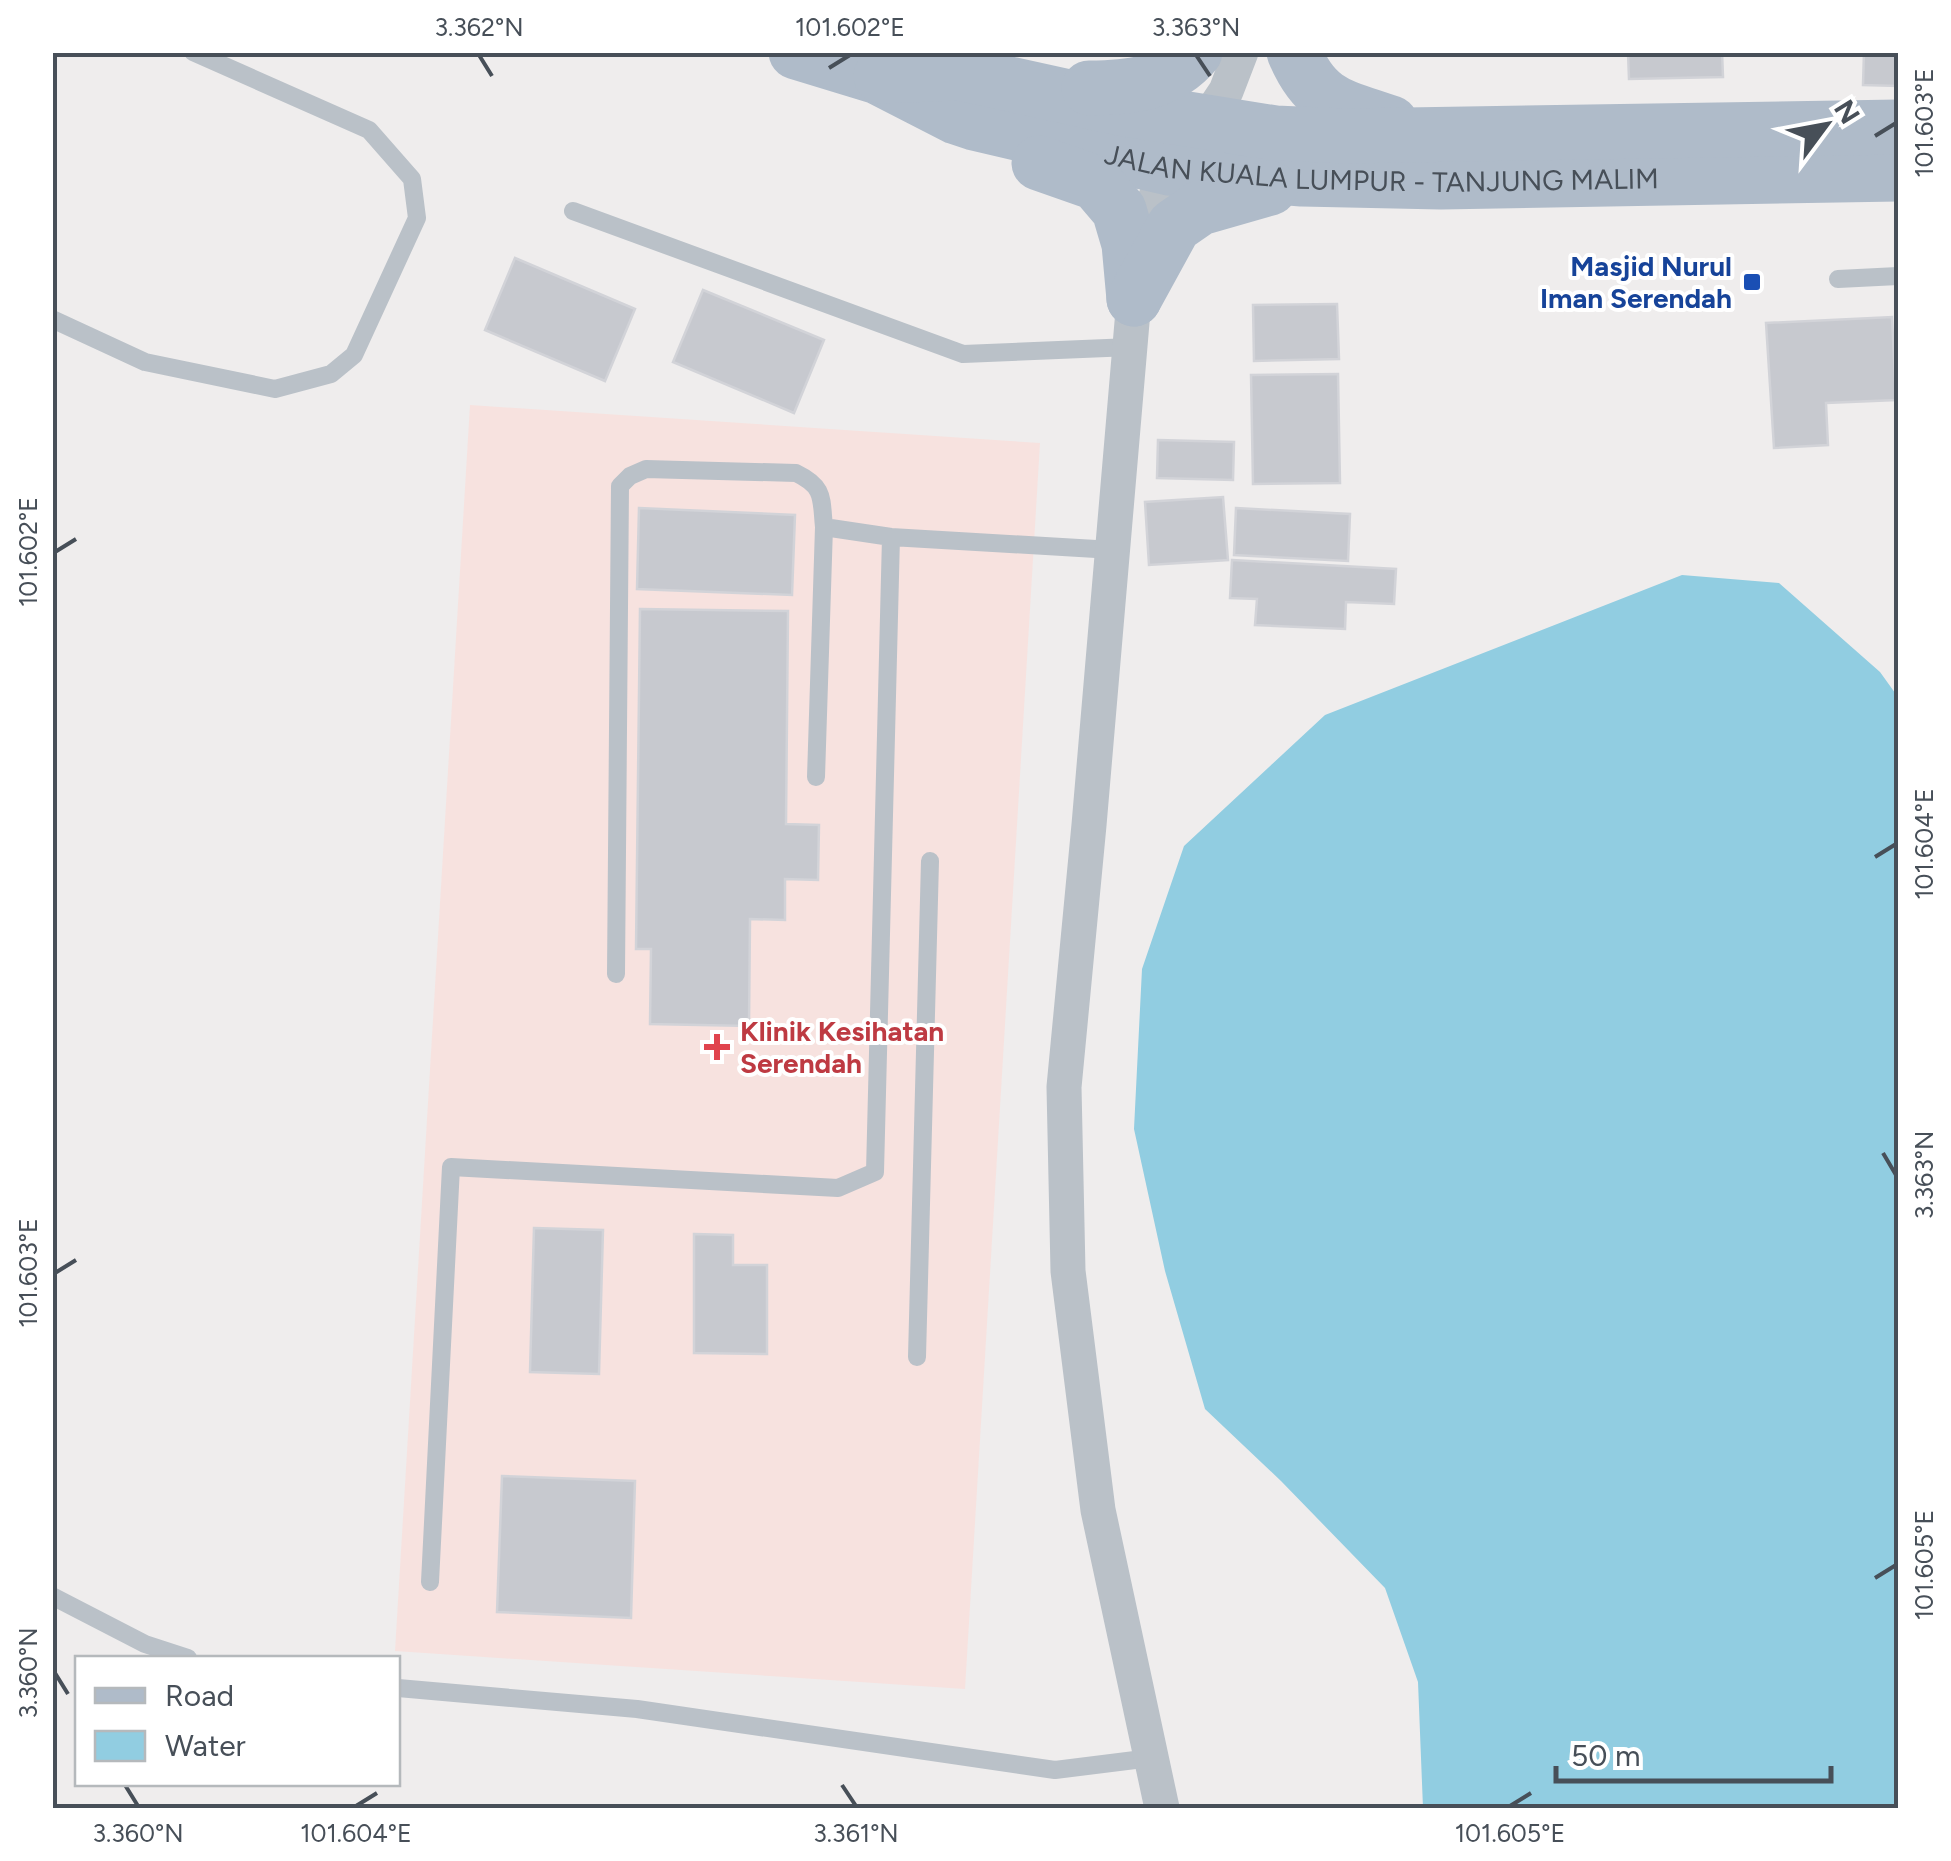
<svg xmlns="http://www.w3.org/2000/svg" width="1951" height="1861" viewBox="0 0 1951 1861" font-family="Figtree,sans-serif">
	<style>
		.medical { fill: #f7e2df }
		.water { fill: #91cde1 }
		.building { fill: #c7c9cf; stroke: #d2d3d8; stroke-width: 2.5 }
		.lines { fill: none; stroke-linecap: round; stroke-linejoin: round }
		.lane { stroke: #bac1c8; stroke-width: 18 }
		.street { stroke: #bac1c8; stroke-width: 35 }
		.primary { stroke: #afbbc9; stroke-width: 55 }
		.ticks { fill: none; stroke: #474f58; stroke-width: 4 }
		.transit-dot { fill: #1a4fb4; stroke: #fff; stroke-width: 4 }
		.health-dot { fill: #e0444e; stroke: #fff; stroke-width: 4 }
		.labels { text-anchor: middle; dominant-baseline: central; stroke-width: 8; stroke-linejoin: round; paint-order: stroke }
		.street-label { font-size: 28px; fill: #474f58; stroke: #fff }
		.transit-label { font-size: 28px; font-weight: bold; fill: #164399; stroke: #fff; text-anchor: end }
		.health-label { font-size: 28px; font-weight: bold; fill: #be3a42; stroke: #fff; text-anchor: start }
		.neatline { fill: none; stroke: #474f58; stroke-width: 4 }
		.ticks-label { font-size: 25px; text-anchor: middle; fill: #474f58 }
	</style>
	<rect width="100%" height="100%" fill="#efeded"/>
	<path class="medical" d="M 470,405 L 1040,443 L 965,1689 L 395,1651 Z"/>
	<path class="water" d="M 1682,575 L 1779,583 L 1880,672 L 1898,697 L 1898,1808 L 1423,1808 L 1418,1682 L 1385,1588 L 1281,1481 L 1205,1409 L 1165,1271 L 1134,1129 L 1142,969 L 1184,846 L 1325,715 Z"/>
	<path class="building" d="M 1628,52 L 1722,52 L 1723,77 L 1629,79 Z
		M 1864,52 L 1898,52 L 1898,86 L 1863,85 Z
		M 515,258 L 635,309 L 605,381 L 485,330 Z
		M 703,290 L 824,340 L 794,413 L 673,362 Z
		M 1337,304 L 1339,359 L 1254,361 L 1253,305 Z
		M 1892,317 L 1896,400 L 1826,403 L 1828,445 L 1774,448 L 1766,323 Z
		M 1338,374 L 1340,483 L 1253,484 L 1251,375 Z
		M 1158,440 L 1234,442 L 1233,480 L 1157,478 Z
		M 1223,497 L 1228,560 L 1149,565 L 1145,502 Z
		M 639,508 L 795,515 L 792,595 L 637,589 Z
		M 1236,508 L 1350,514 L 1348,561 L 1234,555 Z
		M 1232,560 L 1396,569 L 1394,604 L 1346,602 L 1345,629 L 1255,625 L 1257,599 L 1230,598 Z
		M 640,609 L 788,611 L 786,824 L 819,825 L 818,880 L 785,879 L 785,920 L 750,919 L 749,1026 L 650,1024 L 651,949 L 636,949 Z
		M 534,1228 L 603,1230 L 599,1374 L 530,1372 Z
		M 694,1234 L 733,1235 L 733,1265 L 767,1265 L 767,1354 L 694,1353 Z
		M 502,1476 L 635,1481 L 631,1618 L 497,1612 Z"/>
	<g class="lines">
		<path class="lane" d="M 573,211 L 963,354 L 1131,347
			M 1838,279 L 1898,276
			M 52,319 L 145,362 L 275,389 L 331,374 L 354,355 L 417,218 L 412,179 L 369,130 L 193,52
			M 824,527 L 891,537 L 1113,550
			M 616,974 L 620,486 L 630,476 L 646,469 L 796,473 C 825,487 821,498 824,527 L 816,777
			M 917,1357 L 930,861
			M 430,1582 L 451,1167 L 838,1188 L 875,1172 L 891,537
			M 52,1596 L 145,1644 L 188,1658
			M 398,1688 L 637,1709 L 1055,1770 L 1151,1758"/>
		<path class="street" d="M 1162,1808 L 1098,1510 L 1068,1271 L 1064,1087 L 1089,825 L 1134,299 L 1155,199 L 1169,168 L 1206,121 L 1226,91 L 1241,52"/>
		<g class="primary">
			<path id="s1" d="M 796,52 L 878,77 L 956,117 L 974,123 L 1169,168 L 1302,179 L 1441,182 L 1898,174"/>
			<path d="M 1294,52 C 1316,105 1342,106 1391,123"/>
			<path d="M 881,76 L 959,73 L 1119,108 L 1275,133 L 1346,136 L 1898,127"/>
			<path d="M 1089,88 C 1128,88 1169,84 1195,52"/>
			<path d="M 1039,163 L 1096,183 L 1119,210 L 1129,244 L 1134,299"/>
			<path d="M 1134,299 L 1174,226 L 1200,208 L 1270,188"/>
		</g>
	</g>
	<path class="ticks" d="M 479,55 L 492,76M 1196,55 L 1210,76M 829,68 L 850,55M 1875,136 L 1896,123M 55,552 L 76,539M 1875,857 L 1896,844M 1883,1153 L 1896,1175M 55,1273 L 76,1260M 1875,1578 L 1896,1565M 55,1673 L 68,1694M 125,1785 L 138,1806M 842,1785 L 856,1806M 356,1806 L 377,1793M 1510,1806 L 1531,1793"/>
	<rect class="transit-dot" x="1742" y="272" width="20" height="20" rx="5"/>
	<path class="health-dot" d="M712 1032h10v10h10v10h-10v10h-10v-10h-10v-10h10z"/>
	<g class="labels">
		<g class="street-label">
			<text stroke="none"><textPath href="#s1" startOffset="605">JALAN KUALA LUMPUR - TANJUNG MALIM</textPath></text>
		</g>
		<g class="transit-label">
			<text x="1732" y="266">Masjid Nurul<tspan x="1732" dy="32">Iman Serendah</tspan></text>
		</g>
		<g class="health-label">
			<text x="740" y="1031">Klinik Kesihatan<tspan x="740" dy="32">Serendah</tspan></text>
		</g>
	</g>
	<rect width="1951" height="1861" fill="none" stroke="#ffffff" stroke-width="110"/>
	<rect x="75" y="1656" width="325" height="130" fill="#ffffff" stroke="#b5b9bc" stroke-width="2.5"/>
	<rect x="95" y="1688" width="50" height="15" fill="#afbbc9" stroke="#b5b9bc" stroke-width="2.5"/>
	<text x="165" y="1706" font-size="30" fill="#474f58">Road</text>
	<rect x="95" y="1731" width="50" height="30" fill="#91cde1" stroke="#b5b9bc" stroke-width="2.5"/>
	<text x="165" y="1756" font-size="30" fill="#474f58">Water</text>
	<g transform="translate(1826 125) rotate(58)" stroke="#ffffff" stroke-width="8" paint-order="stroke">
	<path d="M0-8L18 38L0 25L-18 38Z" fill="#474f58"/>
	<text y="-15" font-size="28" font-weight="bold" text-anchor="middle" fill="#474f58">N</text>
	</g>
	<path d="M1556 1766v15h275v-15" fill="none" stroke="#474f58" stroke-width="5"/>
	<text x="1571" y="1766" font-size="30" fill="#474f58" stroke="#ffffff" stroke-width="8" paint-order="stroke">50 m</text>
	<rect x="55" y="55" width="1841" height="1751" class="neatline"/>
	<g class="ticks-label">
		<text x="479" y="36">3.362°N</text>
		<text x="850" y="36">101.602°E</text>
		<text x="1196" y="36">3.363°N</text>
		<text transform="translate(1924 123) rotate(-90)" y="9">101.603°E</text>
		<text transform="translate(28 552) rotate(-90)" y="9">101.602°E</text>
		<text transform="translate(1924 844) rotate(-90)" y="9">101.604°E</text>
		<text transform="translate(1924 1175) rotate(-90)" y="9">3.363°N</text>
		<text transform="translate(28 1273) rotate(-90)" y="9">101.603°E</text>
		<text transform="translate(1924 1565) rotate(-90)" y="9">101.605°E</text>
		<text transform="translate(28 1673) rotate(-90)" y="9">3.360°N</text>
		<text x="138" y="1842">3.360°N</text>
		<text x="356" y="1842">101.604°E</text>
		<text x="856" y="1842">3.361°N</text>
		<text x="1510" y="1842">101.605°E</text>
	</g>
</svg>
